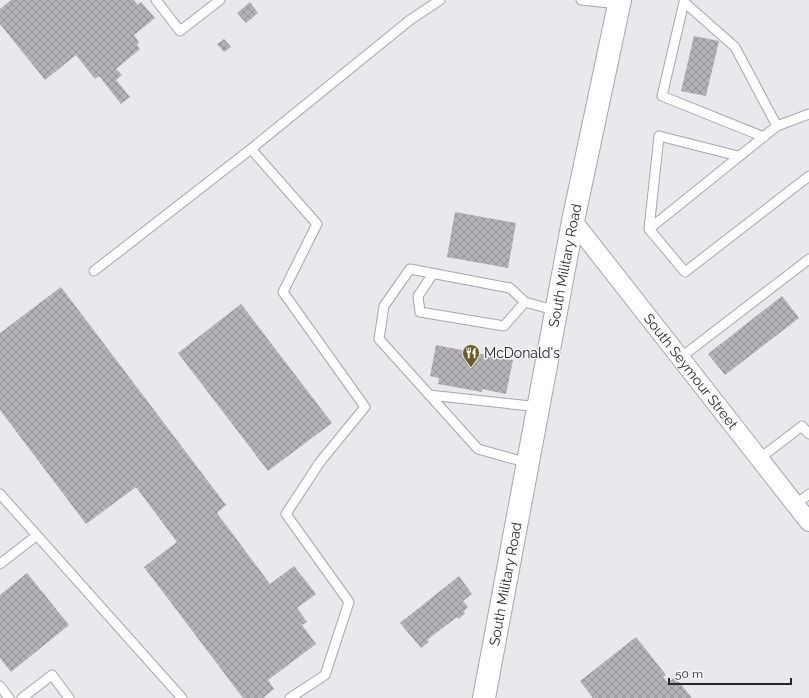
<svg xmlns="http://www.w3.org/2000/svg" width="809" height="698" viewBox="0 0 809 698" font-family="Raleway,sans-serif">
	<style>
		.building { fill: url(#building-cross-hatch) }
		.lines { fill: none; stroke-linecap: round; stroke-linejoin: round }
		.lane-casing { stroke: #a7a5aa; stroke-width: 11 }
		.street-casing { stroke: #a7a5aa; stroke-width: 20 }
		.secondary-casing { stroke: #a7a5aa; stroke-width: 24 }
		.lane { stroke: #fff; stroke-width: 9 }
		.street { stroke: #fff; stroke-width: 18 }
		.secondary { stroke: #fff; stroke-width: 22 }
		.labels { text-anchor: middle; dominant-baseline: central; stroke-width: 3; stroke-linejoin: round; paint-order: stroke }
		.street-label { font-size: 14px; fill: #272729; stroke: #f7f5fb }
		.poi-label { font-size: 14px; fill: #272729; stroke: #f7f5fb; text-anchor: start }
	</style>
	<defs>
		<pattern id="building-cross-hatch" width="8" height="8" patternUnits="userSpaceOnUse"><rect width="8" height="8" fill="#b4b2b7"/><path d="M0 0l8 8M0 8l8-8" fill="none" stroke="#929195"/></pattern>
	</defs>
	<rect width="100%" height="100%" fill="#eae8ed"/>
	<path class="building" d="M 11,0 L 134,0 L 138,5 L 141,2 L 155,18 L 134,35 L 139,42 L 137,45 L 140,49 L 116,69 L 122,75 L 116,80 L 130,97 L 121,104 L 99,76 L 95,79 L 76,55 L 45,80 L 0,24 L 0,9 Z
		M 250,2 L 258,13 L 246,23 L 237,13 Z
		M 694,36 L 719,41 L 706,96 L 681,91 Z
		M 224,39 L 231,47 L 224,52 L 217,44 Z
		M 455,212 L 516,223 L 508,268 L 447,257 Z
		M 61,287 L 226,505 L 217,513 L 270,584 L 294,566 L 316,594 L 297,608 L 307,622 L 302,625 L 316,644 L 268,680 L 274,689 L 263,698 L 243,698 L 144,567 L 177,542 L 136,487 L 86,524 L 0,410 L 0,333 Z
		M 782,296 L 799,318 L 725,375 L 708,354 Z
		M 241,304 L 332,423 L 268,471 L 178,353 Z
		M 436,345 L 513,360 L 506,394 L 482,389 L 482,392 L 438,384 L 439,378 L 430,376 Z
		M 27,573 L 69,625 L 11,672 L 0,658 L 0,595 Z
		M 459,576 L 472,594 L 463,601 L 468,607 L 464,611 L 465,613 L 459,619 L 457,617 L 427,640 L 429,642 L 421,648 L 400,623 Z
		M 636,637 L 666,675 L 663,677 L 668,683 L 675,677 L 692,698 L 593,698 L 580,681 Z"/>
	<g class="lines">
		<defs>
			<path id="lane" d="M 156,0 L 180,31 L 220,0
				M 581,0 L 619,4
				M 809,114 L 777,126 L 649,229 L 685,272 L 809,176
				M 764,137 L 662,96 L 684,2 L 735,47 L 777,126
				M 649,229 L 659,136 L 738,156
				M 94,271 L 251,149
				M 433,274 L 418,296 L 420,312 L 504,326 L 525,302
				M 680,358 L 809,259
				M 429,395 L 539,407
				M 759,459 L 802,426 L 809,434
				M 528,463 L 478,449 L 379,339 L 384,306 L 410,269 L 510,288 L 525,302 L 557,311
				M 0,494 L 182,698
				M 795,505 L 809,494
				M 0,564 L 36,536
				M 0,686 L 9,698
				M 22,698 L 52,675 L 69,698
				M 290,698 L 325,675 L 349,602 L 286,514 L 320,462 L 365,407 L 283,292 L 317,224 L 251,149 L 410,20 L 440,0"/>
			<g id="street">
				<path id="s1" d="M 573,221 L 809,522"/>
			</g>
			<g id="secondary">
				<path id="s2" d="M 484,698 L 573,221 L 620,0"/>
			</g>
		</defs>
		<use href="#lane" class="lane-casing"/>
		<use href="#street" class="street-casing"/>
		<use href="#secondary" class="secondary-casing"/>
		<use href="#lane" class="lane"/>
		<use href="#street" class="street"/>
		<use href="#secondary" class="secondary"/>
	</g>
	<defs>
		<symbol id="restaurant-pin" viewBox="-11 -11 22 30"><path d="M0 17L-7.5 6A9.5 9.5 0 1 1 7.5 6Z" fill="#6a5b28" stroke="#f7f5fb"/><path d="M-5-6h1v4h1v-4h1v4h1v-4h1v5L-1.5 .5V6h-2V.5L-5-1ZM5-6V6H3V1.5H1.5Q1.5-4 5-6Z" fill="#fff"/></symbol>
	</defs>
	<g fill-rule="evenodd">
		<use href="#restaurant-pin" x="461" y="343" width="20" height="27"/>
	</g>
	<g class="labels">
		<g class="street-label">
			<text stroke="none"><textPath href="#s2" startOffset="440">South Military Road</textPath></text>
			<text stroke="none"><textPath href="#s1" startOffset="191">South Seymour Street</textPath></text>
			<text stroke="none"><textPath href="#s2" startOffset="116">South Military Road</textPath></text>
		</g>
		<g class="poi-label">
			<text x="484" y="353">McDonald's</text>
		</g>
	</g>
	<path d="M669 678v6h122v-6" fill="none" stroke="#272729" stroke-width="2"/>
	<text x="675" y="678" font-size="12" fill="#272729" stroke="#f7f5fb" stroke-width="3" paint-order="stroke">50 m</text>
</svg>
